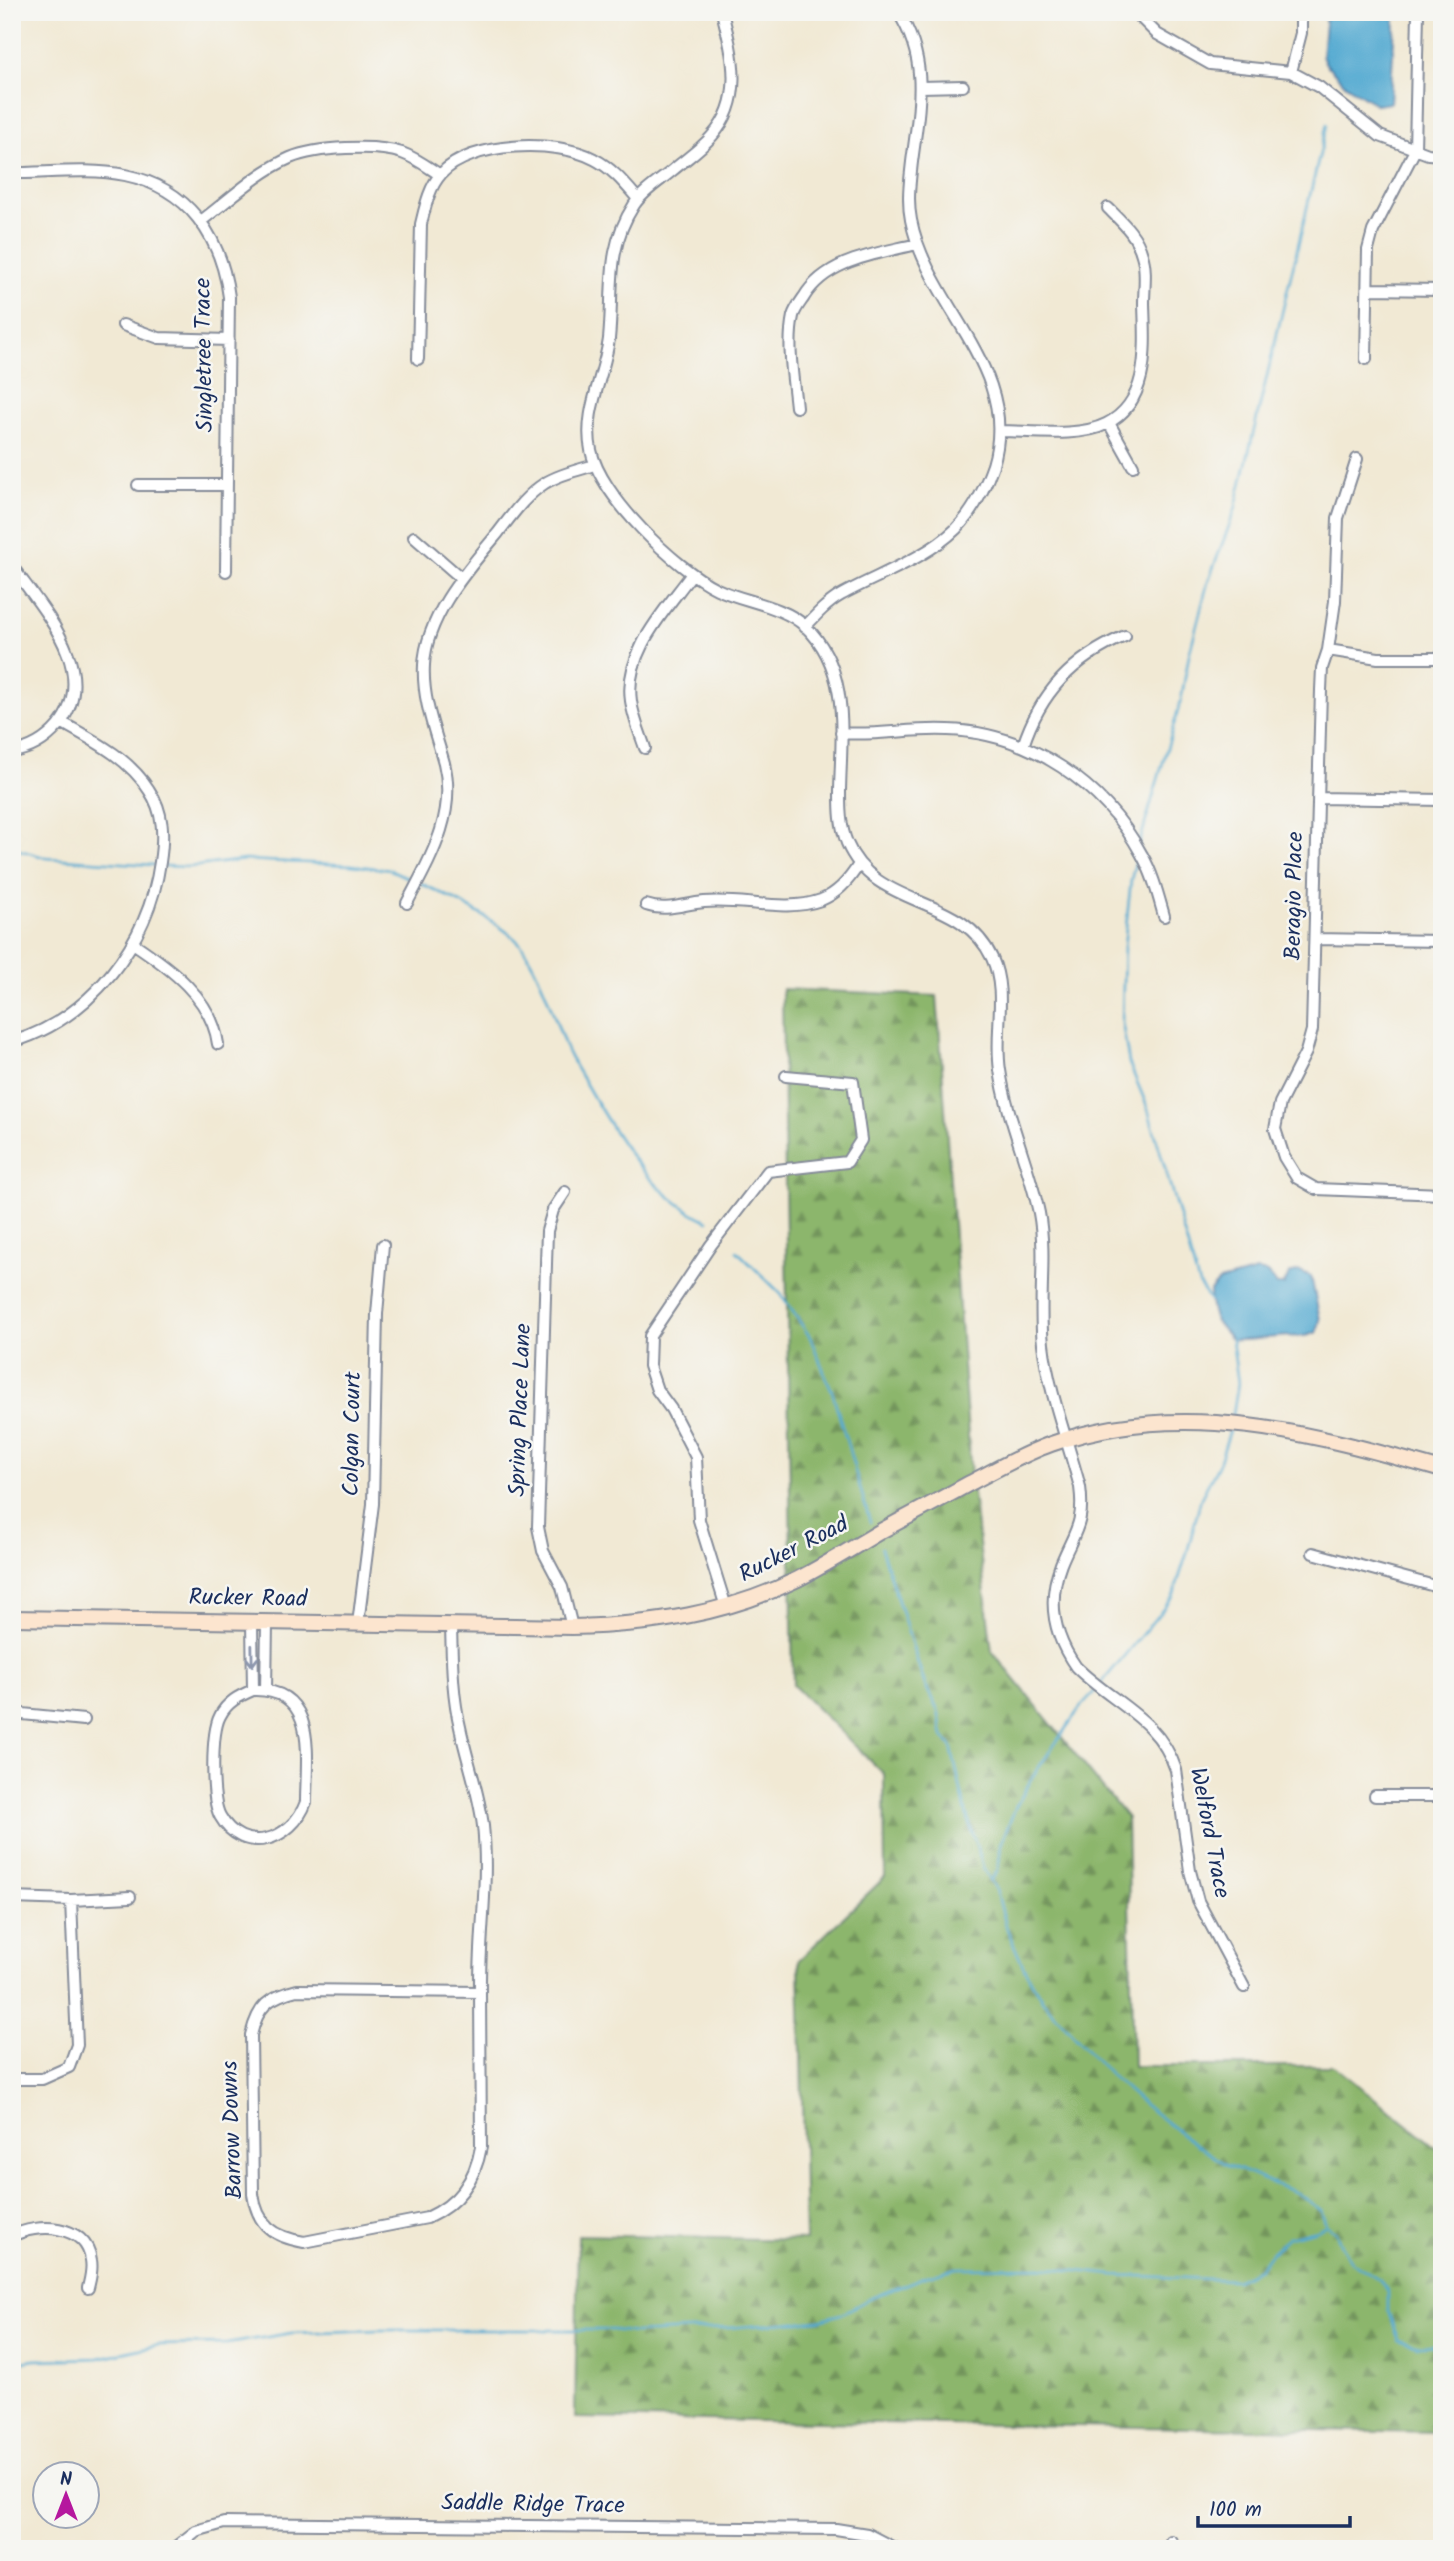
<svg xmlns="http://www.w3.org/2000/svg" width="1454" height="2561" viewBox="0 0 1454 2561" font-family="Kalam,sans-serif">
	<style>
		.forest { fill: url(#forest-firs); stroke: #547265; stroke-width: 2 }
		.water { fill: #55aad1; stroke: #386c98; stroke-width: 2 }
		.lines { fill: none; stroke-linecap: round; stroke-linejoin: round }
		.stream { stroke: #55aad1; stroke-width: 2.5 }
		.minor-casing { stroke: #868c99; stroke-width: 14 }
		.secondary-casing { stroke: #868c99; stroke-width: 18 }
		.minor { stroke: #fff; stroke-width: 10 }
		.secondary { stroke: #fce5cf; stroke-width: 14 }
		.oneway { stroke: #8d97ae }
		.labels { text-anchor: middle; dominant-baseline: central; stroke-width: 5; stroke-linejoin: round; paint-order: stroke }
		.street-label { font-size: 23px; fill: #1b2f5e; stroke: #f6f6f2 }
	</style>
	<defs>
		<pattern id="forest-firs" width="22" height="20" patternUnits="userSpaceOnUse" patternTransform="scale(1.75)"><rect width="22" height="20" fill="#8cb66c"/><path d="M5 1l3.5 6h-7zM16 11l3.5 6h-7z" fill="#72945c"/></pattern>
	</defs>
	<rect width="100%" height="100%" fill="#f6f6f2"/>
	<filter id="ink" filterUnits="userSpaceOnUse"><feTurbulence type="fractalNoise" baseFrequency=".0143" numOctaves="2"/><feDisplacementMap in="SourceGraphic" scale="14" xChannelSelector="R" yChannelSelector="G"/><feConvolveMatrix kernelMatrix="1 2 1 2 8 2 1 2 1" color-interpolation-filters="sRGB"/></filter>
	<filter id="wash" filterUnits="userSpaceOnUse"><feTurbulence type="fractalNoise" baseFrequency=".00686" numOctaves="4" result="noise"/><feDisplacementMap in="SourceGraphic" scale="28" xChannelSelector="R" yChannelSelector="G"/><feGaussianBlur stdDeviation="1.57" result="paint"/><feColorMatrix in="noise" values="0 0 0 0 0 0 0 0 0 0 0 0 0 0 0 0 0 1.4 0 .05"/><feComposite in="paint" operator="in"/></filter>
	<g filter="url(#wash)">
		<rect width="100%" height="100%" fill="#f1e9d4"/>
		<path class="forest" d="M 782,989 L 937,996 L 971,1477 L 992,1651 L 1127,1818 L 1133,2066 L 1334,2066 L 1442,2152 L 1442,2432 L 575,2418 L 578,2235 L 805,2240 L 799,1960 L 885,1877 L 884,1774 L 793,1685 Z"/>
		<path class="water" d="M 1326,12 L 1393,12 L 1395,22 L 1390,103 L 1377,105 L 1346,85 L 1326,64 L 1322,56 Z
			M 1257,1271 L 1267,1273 L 1277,1285 L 1284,1285 L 1289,1274 L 1300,1271 L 1311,1276 L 1320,1320 L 1317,1332 C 1303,1339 1292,1335 1278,1337 C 1262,1338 1248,1341 1232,1340 C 1215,1321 1210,1319 1210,1291 L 1220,1281 Z"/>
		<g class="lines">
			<path class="stream" d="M 1139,845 L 1181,700 L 1189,655 L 1208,582 L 1235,510 L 1327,124
				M 12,848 L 47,858 L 154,865
				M 1137,855 L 1131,880 L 1124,947 L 1122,1022 L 1129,1063 L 1147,1106 L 1199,1285 L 1210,1300
				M 164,866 L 189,867 L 244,860 L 352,865 L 391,870 L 413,880
				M 420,883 C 444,894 509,926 523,948 C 543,978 554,1017 567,1051 C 573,1064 581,1076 588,1088 C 618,1140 651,1195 708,1221
				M 737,1251 L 781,1294 L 810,1337 L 832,1391 L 870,1522
				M 1232,1420 L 1238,1383 L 1232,1340
				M 881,1548 L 925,1685 L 938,1711 L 943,1736 L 951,1746 L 966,1812 L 984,1870 L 996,1889 L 1007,1929 L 1025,1970 L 1043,2001 L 1109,2074 L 1143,2104 L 1187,2138 L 1225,2164 L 1297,2193 L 1321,2210 L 1326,2225 L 1336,2232 L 1341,2246 L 1352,2262 L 1379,2279 L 1388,2292 L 1388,2311 L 1398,2340 L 1418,2346 L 1442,2345
				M 1100,1685 L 1173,1597 L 1187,1553 L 1201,1498 L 1220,1461 L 1230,1430
				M 992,1879 L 998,1870 L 1001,1844 L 1016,1806 L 1037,1770 L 1082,1705 L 1096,1690
				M 12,2364 L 34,2360 L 99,2358 L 158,2345 L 227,2344 L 291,2333 L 378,2330 L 613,2330 L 635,2333 L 727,2328 L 819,2320 L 841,2314 L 869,2299 L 924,2277 L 956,2268 L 1042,2267 L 1113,2275 L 1236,2280 L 1259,2269 L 1271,2253 L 1288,2237 L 1317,2230 L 1326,2225"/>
		</g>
	</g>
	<g filter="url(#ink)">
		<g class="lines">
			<defs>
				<path id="minor" d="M 722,12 C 733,55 745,100 712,136 C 701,149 686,159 673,170 C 660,181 643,191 634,205 C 605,250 614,290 609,339 C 604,377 583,412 591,450 C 600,496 676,569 717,589 C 745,602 782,605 805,626 C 851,669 841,736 840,791 C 840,809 840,826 847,843 C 875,910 962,893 992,958 C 1008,993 994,1033 1000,1070 C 1007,1119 1029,1165 1039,1213 C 1047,1256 1038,1300 1043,1344 C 1048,1389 1068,1442 1080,1487 C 1085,1524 1074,1532 1061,1564 C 1047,1601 1054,1636 1076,1667 C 1112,1703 1159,1718 1176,1770 L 1190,1871 L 1198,1901 L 1244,1987
					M 1135,12 L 1157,34 L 1210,64 L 1291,72 L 1319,87 L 1380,136 L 1428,154 L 1442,155
					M 1291,72 L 1301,33 L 1301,12
					M 921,87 L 963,86
					M 12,173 C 49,173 90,168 125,175 C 188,188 221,236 229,297 L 226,571
					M 201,221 C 229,200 258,172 290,158 C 316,147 376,144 402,153 C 416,158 428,167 440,175
					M 1368,289 L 1442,290
					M 123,325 L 159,338 L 229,340
					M 418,359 L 421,224 C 425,208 429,187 441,174 C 470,141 557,139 594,159 C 612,168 625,184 638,199
					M 1366,359 L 1368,250 L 1373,231 L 1415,150 L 1418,12
					M 796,407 C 793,377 787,345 793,316 C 795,309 800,303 804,297 C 827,259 877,254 917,244
					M 1109,423 L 1133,466
					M 1000,431 C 1030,431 1079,438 1106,424 C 1151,402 1145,345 1144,303 C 1144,288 1147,269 1142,255 C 1137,235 1122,222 1108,208
					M 1357,459 L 1338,518 L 1335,601 L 1328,650 L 1322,668 L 1321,690 L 1312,1030 L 1306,1052 L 1280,1103 L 1275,1129 L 1284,1157 L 1297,1178 L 1316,1189 L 1442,1194
					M 138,485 L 227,485
					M 414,537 L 461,578
					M 12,566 C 42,609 102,672 58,726 C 46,740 32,749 12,752
					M 805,627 C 816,615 827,603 841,595 C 879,574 925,559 956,529 C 974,511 985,488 993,465 C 1022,370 928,307 911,220 C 907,201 910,180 912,162 C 919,107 930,62 898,12
					M 1328,650 L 1378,658 L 1442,658
					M 841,733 C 877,736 912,728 948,730 C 1030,733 1104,784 1142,855 C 1153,874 1158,895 1164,916
					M 1023,746 C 1040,693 1073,658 1125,636
					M 645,748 C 640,733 633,717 631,701 C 624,652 665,611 691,575
					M 1318,798 L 1442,800
					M 407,903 C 430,859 457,815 444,763 C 435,731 422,699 424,665 C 426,616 468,569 498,533 C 512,515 525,496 545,483 C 560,474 578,470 595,465
					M 646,905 C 666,912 683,904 704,902 C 742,898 785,913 821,900 C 839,893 850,879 859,864
					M 1315,939 L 1442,941
					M 133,943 C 169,967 212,998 218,1044
					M 12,1042 C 91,1019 149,942 160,862 C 164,836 164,812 149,790 C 129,758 93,740 61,722
					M 565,1192 L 553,1210 L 547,1231 L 538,1527 L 543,1551 L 562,1587 L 572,1627
					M 1313,1553 L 1442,1588
					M 726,1607 L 699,1520 L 696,1457 L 671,1409 L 657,1390 L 649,1366 L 650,1336 L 711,1245 L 768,1171 L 847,1162 L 861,1140 L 853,1082 L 786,1076
					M 252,1622 L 253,1690
					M 358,1624 L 373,1504 L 377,1314 L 383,1245
					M 451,1626 C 452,1660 452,1694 460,1727 C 467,1761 479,1792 483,1826 C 489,1881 479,1937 480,1992 L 481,2147 C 475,2181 458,2204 427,2218 L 304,2242 C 274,2237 257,2225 253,2194 L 251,2035 C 258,2006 268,1997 297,1990 L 480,1992
					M 253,1690 C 319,1688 306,1757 306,1802 C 292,1841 243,1857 220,1816 C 211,1799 211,1733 220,1716 C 227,1702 239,1696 253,1690 Z
					M 266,1690 L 267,1623
					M 12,1713 L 84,1720
					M 1375,1796 L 1442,1796
					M 12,1898 L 71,1900 L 130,1897
					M 12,2079 L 42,2079 L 69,2067 L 77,2045 L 71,1900
					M 12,2236 C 37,2223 86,2223 91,2260 C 93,2270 90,2279 88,2288
					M 173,2549 L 196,2531 L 224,2523 L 836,2529 L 867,2534 L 896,2549
					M 1171,2549 L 1171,2541"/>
				<path id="secondary" d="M 12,1618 L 572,1627 C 652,1625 727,1614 798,1579 C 827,1564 854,1547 881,1531 C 911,1515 941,1499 970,1483 C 997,1469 1023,1454 1051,1444 C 1183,1397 1314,1434 1442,1470"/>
			</defs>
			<use href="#minor" class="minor-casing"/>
			<use href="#secondary" class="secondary-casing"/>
			<use href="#minor" class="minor"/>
			<use href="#secondary" class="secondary"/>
		</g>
		<defs><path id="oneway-shaft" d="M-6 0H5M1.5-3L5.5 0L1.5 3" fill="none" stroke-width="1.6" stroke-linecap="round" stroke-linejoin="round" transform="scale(1.75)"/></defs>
		<use class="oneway" href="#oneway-shaft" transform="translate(252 1656) rotate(89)"/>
	</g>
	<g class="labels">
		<g class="street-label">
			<text transform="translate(205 355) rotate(-91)">Singletree Trace</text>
			<text transform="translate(1295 896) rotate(-89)">Beragio Place</text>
			<text transform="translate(521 1410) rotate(-88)">Spring Place Lane</text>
			<text transform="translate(353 1434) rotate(-89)">Colgan Court</text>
			<text transform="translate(794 1550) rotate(-27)">Rucker Road</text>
			<text transform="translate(248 1599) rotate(1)">Rucker Road</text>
			<text transform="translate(1209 1833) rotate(79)">Welford Trace</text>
			<text transform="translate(233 2130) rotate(-92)">Barrow Downs</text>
			<text transform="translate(533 2505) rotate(1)">Saddle Ridge Trace</text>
		</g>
	</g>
	<rect width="1454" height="2561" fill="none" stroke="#f6f6f2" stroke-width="42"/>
	<g transform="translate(66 2495)"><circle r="33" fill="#f6f6f2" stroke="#9ea6b7" stroke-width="2"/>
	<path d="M0-5L12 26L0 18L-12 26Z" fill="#b5179e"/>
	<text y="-10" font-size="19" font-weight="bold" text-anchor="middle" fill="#1b2f5e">N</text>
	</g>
	<path d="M1198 2516v10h152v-10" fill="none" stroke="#1b2f5e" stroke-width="3.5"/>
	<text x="1209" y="2516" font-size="21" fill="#1b2f5e" stroke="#f6f6f2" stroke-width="5" paint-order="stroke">100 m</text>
</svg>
